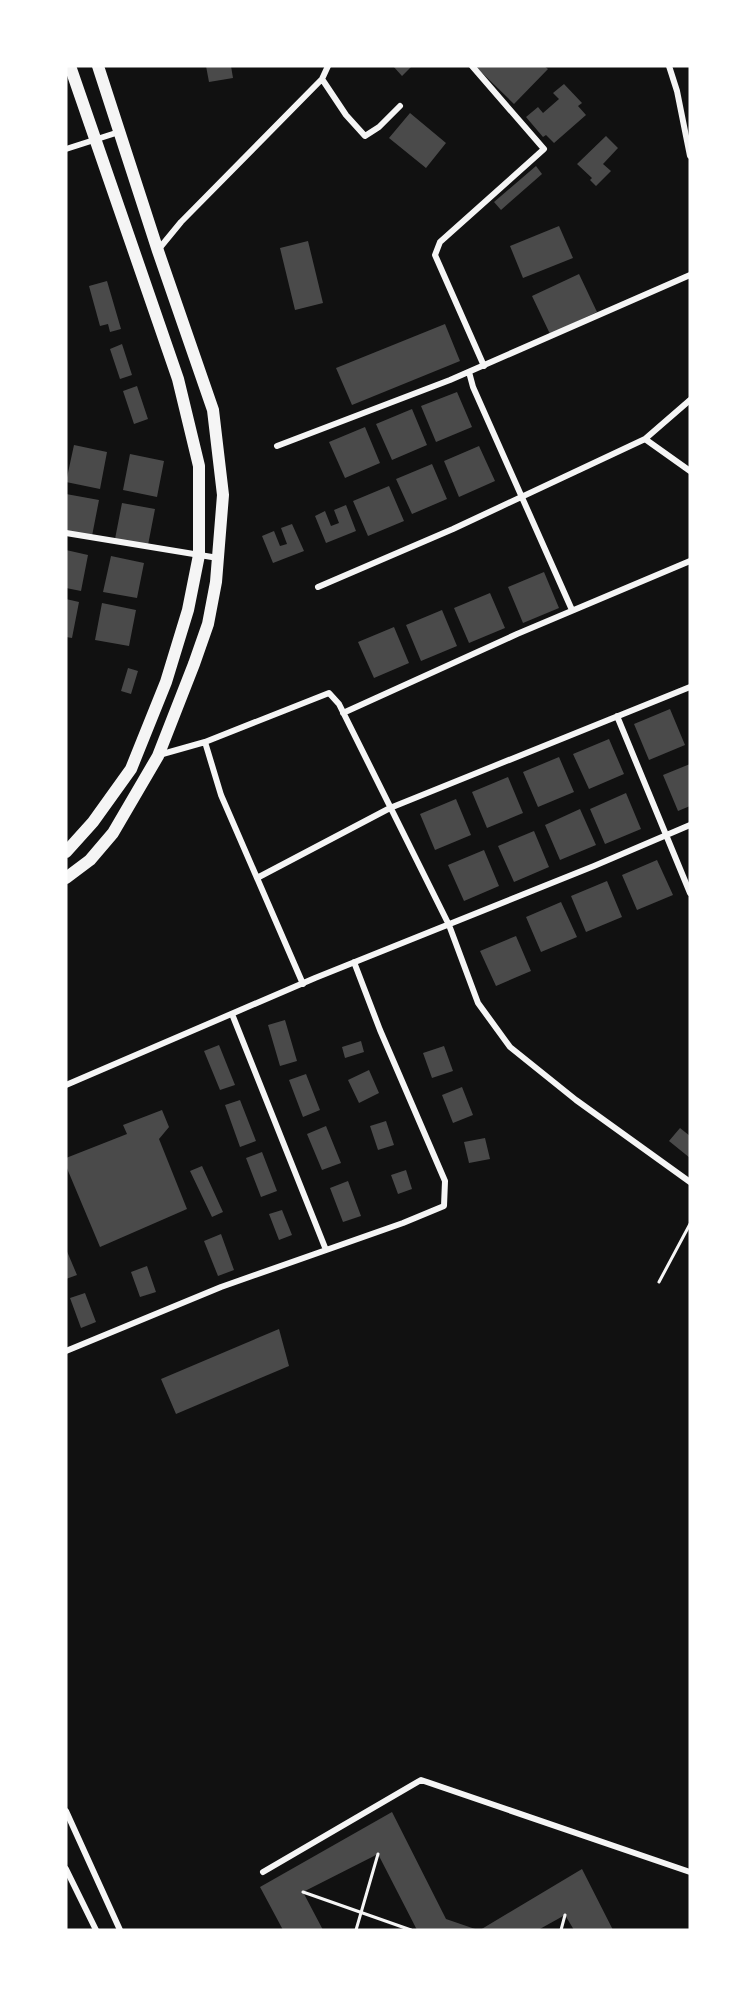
<svg xmlns="http://www.w3.org/2000/svg" width="756" height="1996" viewBox="0 0 756 1996" font-family="'Alegreya Sans',sans-serif">
	<style>
		.building { fill: #4a4a4a }
		.lines { fill: none; stroke-linecap: round; stroke-linejoin: round }
		.path { stroke: #f5f5f5; stroke-width: 3 }
		.minor { stroke: #f5f5f5; stroke-width: 6 }
		.secondary { stroke: #f5f5f5; stroke-width: 12 }
	</style>
	<rect width="100%" height="100%" fill="#111"/>
	<path class="building" d="M 206,66 L 231,66 L 233,78 L 209,82 Z
		M 393,66 L 412,66 L 402,76 Z
		M 475,66 L 544,66 L 548,69 L 514,104 Z
		M 564,84 L 582,103 L 578,106 L 586,115 L 554,143 L 546,135 L 543,137 L 526,117 L 538,107 L 543,113 L 559,99 L 553,93 Z
		M 410,113 L 446,143 L 426,168 L 389,138 Z
		M 606,136 L 618,148 L 603,164 L 611,171 L 596,186 L 590,180 L 592,178 L 577,164 Z
		M 536,166 L 542,174 L 501,210 L 494,202 Z
		M 559,226 L 573,258 L 523,278 L 510,246 Z
		M 308,241 L 323,303 L 295,310 L 280,248 Z
		M 579,274 L 597,312 L 550,334 L 532,296 Z
		M 107,281 L 121,329 L 110,332 L 108,324 L 100,326 L 89,286 Z
		M 445,324 L 460,361 L 352,405 L 336,368 Z
		M 122,344 L 132,375 L 120,379 L 110,349 Z
		M 137,386 L 148,419 L 134,424 L 123,391 Z
		M 457,392 L 472,427 L 436,442 L 421,406 Z
		M 412,409 L 427,445 L 392,460 L 376,424 Z
		M 365,427 L 380,463 L 345,478 L 329,442 Z
		M 74,445 L 107,452 L 100,489 L 66,482 Z
		M 479,446 L 495,481 L 459,497 L 444,461 Z
		M 130,454 L 164,461 L 157,497 L 123,490 Z
		M 432,464 L 447,499 L 412,514 L 396,479 Z
		M 389,486 L 404,521 L 368,536 L 353,501 Z
		M 66,494 L 99,500 L 92,536 L 66,531 Z
		M 122,503 L 155,509 L 148,545 L 115,539 Z
		M 346,505 L 356,531 L 326,543 L 315,516 L 325,511 L 331,526 L 339,523 L 334,510 Z
		M 292,524 L 304,551 L 273,563 L 262,536 L 274,531 L 280,546 L 287,544 L 281,528 Z
		M 66,550 L 88,555 L 81,591 L 66,588 Z
		M 111,556 L 144,563 L 137,598 L 103,592 Z
		M 544,572 L 559,608 L 523,623 L 508,587 Z
		M 490,593 L 505,628 L 469,643 L 454,608 Z
		M 66,599 L 79,602 L 72,638 L 66,637 Z
		M 102,603 L 136,610 L 129,646 L 95,640 Z
		M 442,610 L 457,646 L 421,661 L 406,625 Z
		M 394,627 L 409,663 L 374,678 L 358,642 Z
		M 128,668 L 138,671 L 131,694 L 121,691 Z
		M 670,709 L 685,745 L 649,760 L 634,724 Z
		M 609,739 L 624,774 L 589,789 L 573,754 Z
		M 559,757 L 574,792 L 538,807 L 523,772 Z
		M 690,764 L 690,806 L 678,811 L 663,775 Z
		M 508,777 L 523,813 L 487,828 L 472,792 Z
		M 626,793 L 641,829 L 605,844 L 590,809 Z
		M 456,799 L 471,835 L 435,850 L 420,814 Z
		M 580,809 L 596,845 L 560,860 L 545,825 Z
		M 534,831 L 549,867 L 514,882 L 498,846 Z
		M 484,850 L 499,886 L 464,901 L 448,865 Z
		M 657,860 L 673,895 L 637,910 L 622,875 Z
		M 607,881 L 622,917 L 586,932 L 571,896 Z
		M 561,902 L 577,937 L 541,952 L 526,917 Z
		M 516,936 L 531,971 L 496,986 L 480,951 Z
		M 285,1020 L 297,1061 L 280,1066 L 268,1025 Z
		M 361,1041 L 364,1052 L 345,1058 L 342,1047 Z
		M 219,1045 L 235,1085 L 220,1090 L 204,1051 Z
		M 444,1046 L 453,1071 L 432,1078 L 423,1053 Z
		M 369,1070 L 379,1093 L 359,1103 L 348,1080 Z
		M 306,1074 L 320,1110 L 303,1117 L 289,1080 Z
		M 462,1087 L 473,1115 L 453,1123 L 442,1095 Z
		M 240,1100 L 256,1141 L 240,1147 L 225,1105 Z
		M 162,1110 L 169,1127 L 159,1139 L 187,1209 L 100,1247 L 66,1166 L 66,1158 L 127,1134 L 123,1125 Z
		M 386,1121 L 394,1145 L 378,1150 L 370,1126 Z
		M 326,1126 L 341,1163 L 322,1170 L 307,1134 Z
		M 680,1128 L 690,1136 L 690,1158 L 669,1141 Z
		M 485,1138 L 490,1159 L 469,1163 L 464,1142 Z
		M 262,1152 L 277,1191 L 261,1197 L 246,1158 Z
		M 202,1166 L 223,1212 L 212,1217 L 190,1171 Z
		M 406,1170 L 412,1189 L 398,1194 L 391,1175 Z
		M 348,1181 L 361,1216 L 343,1222 L 330,1188 Z
		M 282,1210 L 292,1235 L 279,1240 L 269,1214 Z
		M 221,1234 L 234,1270 L 218,1276 L 204,1241 Z
		M 66,1249 L 77,1275 L 66,1279 Z
		M 147,1266 L 156,1292 L 140,1297 L 131,1272 Z
		M 85,1293 L 96,1322 L 81,1328 L 70,1298 Z
		M 279,1329 L 289,1366 L 176,1414 L 161,1379 Z
		M 392,1812 L 446,1919 L 478,1930 L 417,1930 L 378,1854 L 303,1892 L 323,1930 L 283,1930 L 260,1887 Z
		M 582,1869 L 613,1930 L 574,1930 L 565,1915 L 538,1930 L 480,1930 Z"/>
	<g class="lines">
		<path class="path" d="M 659,1282 L 690,1224
			M 303,1892 L 411,1930
			M 356,1930 L 378,1854
			M 561,1930 L 565,1915"/>
		<path class="minor" d="M 472,66 L 544,149 L 440,242 L 435,255 L 484,366
			M 669,66 L 677,91 L 690,156
			M 322,79 L 328,66
			M 66,149 L 119,132
			M 158,250 L 181,222 L 322,79 L 346,115 L 365,136 L 379,127 L 400,106
			M 469,372 L 473,387 L 572,610
			M 645,439 L 690,400
			M 277,446 L 450,380 L 690,275
			M 66,533 L 218,558
			M 318,587 L 453,529 L 645,439 L 690,471
			M 343,713 L 517,634 L 690,561
			M 617,716 L 690,893
			M 205,742 L 221,795 L 303,984
			M 159,755 L 205,742 L 329,693 L 339,704 L 449,925 L 478,1003 L 510,1047 L 576,1100 L 690,1182
			M 257,878 L 390,808 L 690,687
			M 232,1014 L 326,1250
			M 66,1085 L 315,978 L 594,866 L 690,825
			M 66,1351 L 221,1287 L 403,1223 L 444,1206 L 445,1181 L 380,1030 L 354,962
			M 66,1811 L 120,1930
			M 66,1869 L 96,1930
			M 263,1872 L 421,1780 L 690,1872"/>
		<path class="secondary" d="M 66,852 L 93,822 L 131,769 L 166,682 L 188,610 L 199,555 L 199,466 L 178,379 L 70,66
			M 66,878 L 90,860 L 113,833 L 158,756 L 194,664 L 208,624 L 216,582 L 223,495 L 213,410 L 158,251 L 98,66"/>
	</g>
	<rect width="756" height="1996" fill="none" stroke="#ffffff" stroke-width="135"/>
</svg>
